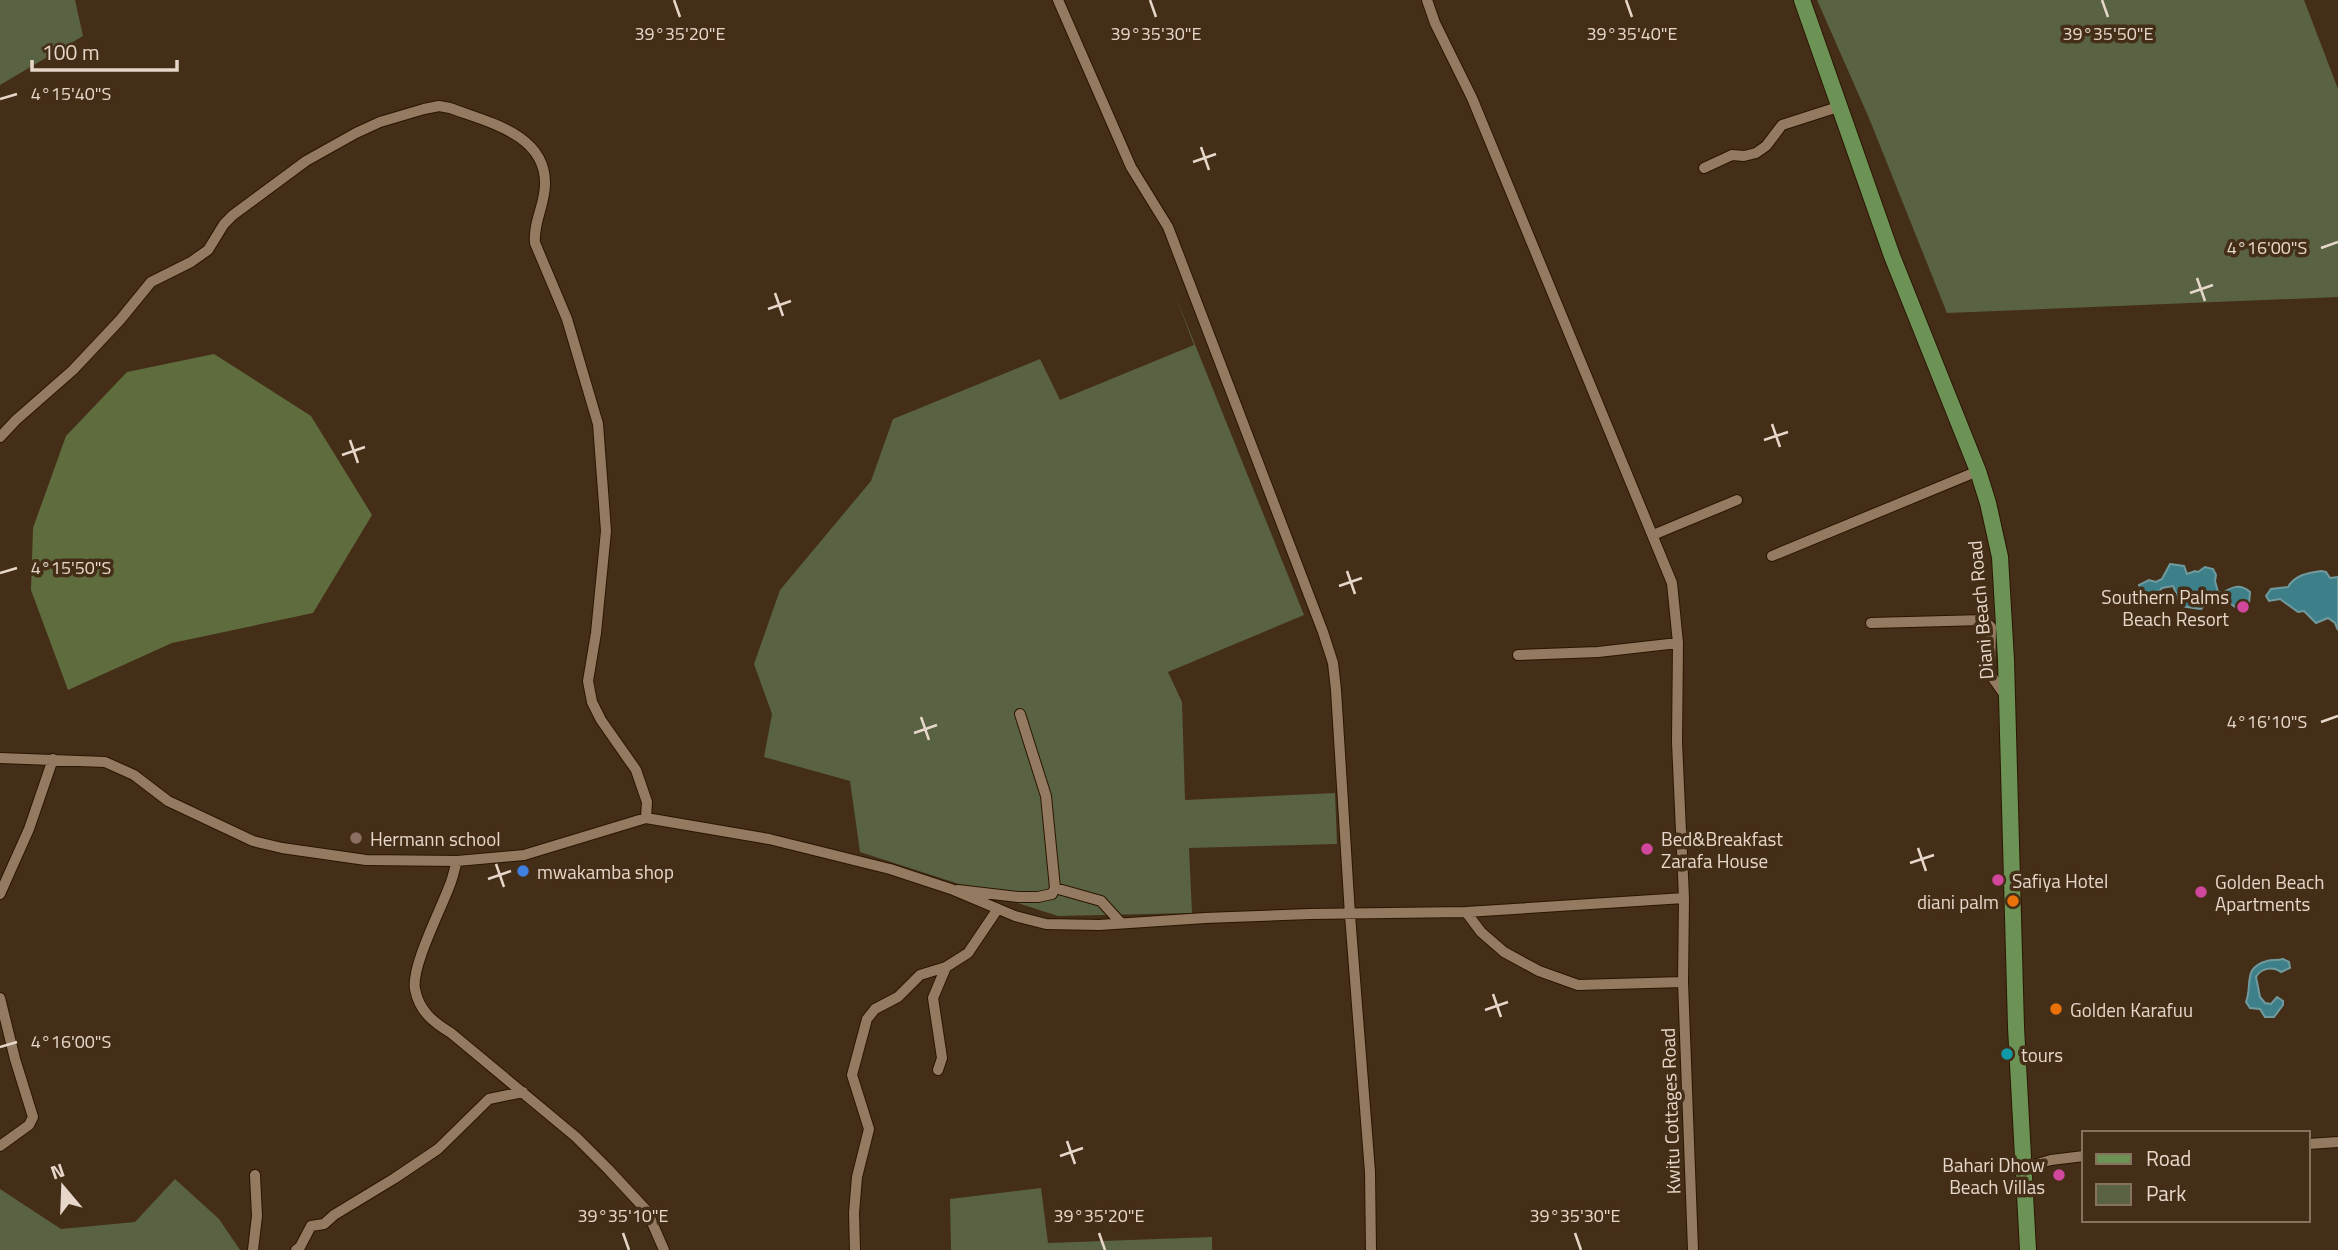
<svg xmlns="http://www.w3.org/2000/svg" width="2338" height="1250" viewBox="0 0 2338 1250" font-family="'Titillium Web',sans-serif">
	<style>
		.green { fill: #596242 }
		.forest { fill: #5f6c3e }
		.water { fill: #3e808a; stroke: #709a9d; stroke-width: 2 }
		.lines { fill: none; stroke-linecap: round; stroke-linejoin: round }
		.street-casing { stroke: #2a1600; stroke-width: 12 }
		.primary-casing { stroke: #2a1600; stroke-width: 18 }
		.street { stroke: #947a61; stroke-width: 10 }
		.primary { stroke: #6c9355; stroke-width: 16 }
		.ticks { fill: none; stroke: #e6d7ca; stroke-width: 2.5 }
		.hotel-dot { fill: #d1479c; stroke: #452e17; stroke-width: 2.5 }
		.education-dot { fill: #8d6e63; stroke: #452e17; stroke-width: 2.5 }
		.shop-dot { fill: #3f7fe0; stroke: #452e17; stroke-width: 2.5 }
		.food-dot { fill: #e8710a; stroke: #452e17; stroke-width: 2.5 }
		.culture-dot { fill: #0f9aa8; stroke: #452e17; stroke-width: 2.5 }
		.labels { text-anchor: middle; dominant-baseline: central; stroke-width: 7; stroke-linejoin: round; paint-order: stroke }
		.poi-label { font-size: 19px; fill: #e6d7ca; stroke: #452e17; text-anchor: start }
		.street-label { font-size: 19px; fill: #e6d7ca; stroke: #452e17 }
		.ticks-label { font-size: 18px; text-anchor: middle; fill: #e6d7ca; stroke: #452e17; stroke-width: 7; stroke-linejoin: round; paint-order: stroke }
	</style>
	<rect width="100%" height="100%" fill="#452e17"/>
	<path class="green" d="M 0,0 L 75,0 L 83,36 L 0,85 Z
		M 1817,0 L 2304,0 L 2338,89 L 2338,297 L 1947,313 L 1869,118 Z
		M 1175,295 L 1304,615 L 1168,672 L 1182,702 L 1185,800 L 1335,793 L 1337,844 L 1189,848 L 1192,913 L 1058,916 L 860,852 L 850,781 L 764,757 L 772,714 L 754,664 L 780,590 L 871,481 L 893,419 L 1040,359 L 1060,400 L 1194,345 Z
		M 175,1179 L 219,1219 L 240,1250 L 0,1250 L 0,1189 L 61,1229 L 135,1222 Z
		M 1041,1188 L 1048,1243 L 1212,1237 L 1212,1250 L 951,1250 L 950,1199 Z"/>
	<path class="forest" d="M 214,354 L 311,416 L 372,515 L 313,613 L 172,643 L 68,690 L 31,590 L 33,528 L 66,436 L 127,372 Z"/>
	<path class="water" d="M 2170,564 L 2184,566 L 2187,574 L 2195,571 L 2198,572 L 2205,567 L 2213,569 L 2216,575 L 2215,581 L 2218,592 L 2222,593 C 2232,587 2240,583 2250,592 L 2249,604 L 2235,607 C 2224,598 2211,597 2201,609 C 2171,604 2186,611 2173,586 L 2162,588 L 2155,596 L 2150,598 L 2142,594 L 2139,585 L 2149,580 L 2156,582 L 2162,579 Z
		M 2321,571 L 2326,572 L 2330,578 L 2338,577 L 2338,630 L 2335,623 L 2328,618 L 2316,623 L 2304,611 L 2298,612 L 2280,599 L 2269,601 L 2266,596 L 2271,589 L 2288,587 C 2295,575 2307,573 2321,571 Z
		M 2283,959 L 2289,962 L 2290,968 L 2281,972 C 2273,966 2261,968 2256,977 L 2260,997 L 2265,1003 L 2271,1004 L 2277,997 L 2283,1001 L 2283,1005 L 2274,1017 L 2265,1017 L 2260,1009 L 2250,1008 L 2246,1002 C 2253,984 2242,968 2267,961 C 2272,959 2277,961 2283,959 Z"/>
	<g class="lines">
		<defs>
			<path id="street" d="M 1058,0 L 1131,167 L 1168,227 L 1323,632 L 1333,663 L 1336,690 L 1350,915 L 1370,1172 L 1371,1250
				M 1427,0 L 1435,23 L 1472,98 L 1672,583 L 1678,643 L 1677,742 L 1684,898 L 1683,982
				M 1704,168 L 1732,155 L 1744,156 L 1756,153 L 1766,146 L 1782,125 L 1838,107
				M 0,437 L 16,420 L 73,370 L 120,320 L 151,282 L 191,262 L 208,250 L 224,224 L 233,215 L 306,161 L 356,133 L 380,122 L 424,109 L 439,106 L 450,108 C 487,122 546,134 545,184 C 545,205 533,222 535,243 L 567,319 L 598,424 L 606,531 L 596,633 L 588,681 L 592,702 L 601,720 L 636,770 L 647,802 L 646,818
				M 1653,535 L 1737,500
				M 1772,556 L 1978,471
				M 1871,623 L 1984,620 L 1991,627 L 1990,674 L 2007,698
				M 1518,655 L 1598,652 L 1678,643
				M 0,758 L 105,762 L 134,775 L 168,801 L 253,841 L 282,848 L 366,860 L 457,861 L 524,855 L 646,818 L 769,839 L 890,869 L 951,889 L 1015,916 L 1046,924 L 1099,925 L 1205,918 L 1310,914 L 1466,912 L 1481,932 L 1504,952 L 1539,971 L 1578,985 L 1683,982 L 1693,1250
				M 457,861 C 454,870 453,878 449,887 C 441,909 411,967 415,989 C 419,1011 433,1022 451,1033 L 576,1137 L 608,1169 L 647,1211 L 664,1250
				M 1055,888 L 1101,901 L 1121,923
				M 958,890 L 1018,897 L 1038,897 L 1052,894 L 1055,888 L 1046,796 L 1020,714
				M 0,894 L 29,829 L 53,759
				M 1466,912 L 1684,898
				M 0,998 L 15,1059 L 33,1117 L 29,1125 L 0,1146
				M 938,1070 L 942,1058 L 933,998 L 946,967
				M 2308,1144 L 2338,1142
				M 2023,1168 L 2051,1160 L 2084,1156
				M 253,1250 L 257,1216 L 255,1175
				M 296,1250 L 300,1247 L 311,1226 L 324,1224 L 334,1215 L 395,1178 L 438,1149 L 489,1099 L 523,1092
				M 855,1250 L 854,1213 L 857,1177 L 869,1129 L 852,1075 L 867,1019 L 875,1009 L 898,997 L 920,975 L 946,967 L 968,953 L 997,910"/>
			<path id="primary" d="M 1802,0 L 1892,256 L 1978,471 L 1988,503 L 2000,557 L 2006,660 L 2016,1027 L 2028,1250"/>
		</defs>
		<use href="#street" class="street-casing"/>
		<use href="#primary" class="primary-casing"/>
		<use href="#street" class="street"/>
		<use href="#primary" class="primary"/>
	</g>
	<path class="ticks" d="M 674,0 L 680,17M 1150,0 L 1156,17M 1626,0 L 1632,17M 2102,0 L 2108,17M 0,99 L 17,94M 1201,147 L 1209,170M 1193,162 L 1216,154M 2321,248 L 2338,242M 2197,278 L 2205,301M 775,293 L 783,316M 2190,293 L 2213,285M 768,309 L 791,301M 1772,424 L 1780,447M 350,440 L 358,463M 1764,440 L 1788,432M 342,455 L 365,447M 1347,571 L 1355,594M 0,573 L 17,568M 1339,586 L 1362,578M 921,717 L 929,740M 2321,722 L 2338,716M 914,733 L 937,725M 1918,848 L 1926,871M 1910,863 L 1934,855M 496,864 L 504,887M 488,879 L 511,871M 1493,994 L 1501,1017M 1485,1010 L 1508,1002M 0,1047 L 17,1042M 1067,1141 L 1075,1164M 1060,1156 L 1083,1148M 623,1233 L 629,1250M 1099,1233 L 1105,1250M 1575,1233 L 1581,1250"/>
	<g class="hotel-dot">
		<circle cx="2243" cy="607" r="7"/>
		<circle cx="1647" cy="849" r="7"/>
		<circle cx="1998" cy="880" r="7"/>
		<circle cx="2201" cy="892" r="7"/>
		<circle cx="2059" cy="1175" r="7"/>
	</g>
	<circle class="education-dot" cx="356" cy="838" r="7"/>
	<circle class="shop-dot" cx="523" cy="871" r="7"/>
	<g class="food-dot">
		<circle cx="2013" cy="901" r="7"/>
		<circle cx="2056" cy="1009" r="7"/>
	</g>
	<circle class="culture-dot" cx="2007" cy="1054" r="7"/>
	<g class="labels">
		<g class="poi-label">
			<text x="2229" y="596" text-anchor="end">Southern Palms<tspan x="2229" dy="22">Beach Resort</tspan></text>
			<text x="370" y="838">Hermann school</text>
			<text x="1661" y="838">Bed&amp;Breakfast<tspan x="1661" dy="22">Zarafa House</tspan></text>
			<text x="537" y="871">mwakamba shop</text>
			<text x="2012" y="880">Safiya Hotel</text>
			<text x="2215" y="881">Golden Beach<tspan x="2215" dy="22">Apartments</tspan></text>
			<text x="1999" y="901" text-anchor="end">diani palm</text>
			<text x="2070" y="1009">Golden Karafuu</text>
			<text x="2021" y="1054">tours</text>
			<text x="2045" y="1164" text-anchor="end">Bahari Dhow<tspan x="2045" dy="22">Beach Villas</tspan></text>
		</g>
		<g class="street-label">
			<text transform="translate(1980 610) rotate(-95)">Diani Beach Road</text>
			<text transform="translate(1670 1111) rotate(-92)">Kwitu Cottages Road</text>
		</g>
	</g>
	<g class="ticks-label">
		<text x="680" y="40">39°35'20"E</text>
		<text x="1156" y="40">39°35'30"E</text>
		<text x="1632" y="40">39°35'40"E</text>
		<text x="2108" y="40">39°35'50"E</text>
		<text x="71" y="100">4°15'40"S</text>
		<text x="2267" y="254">4°16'00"S</text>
		<text x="71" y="574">4°15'50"S</text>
		<text x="2267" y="728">4°16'10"S</text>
		<text x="71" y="1048">4°16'00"S</text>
		<text x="623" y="1222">39°35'10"E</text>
		<text x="1099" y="1222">39°35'20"E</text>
		<text x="1575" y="1222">39°35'30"E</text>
	</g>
	<rect x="2082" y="1131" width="228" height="91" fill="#452e17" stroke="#85725f" stroke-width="2"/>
	<rect x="2096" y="1154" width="35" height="10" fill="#6c9355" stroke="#85725f" stroke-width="2"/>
	<text x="2146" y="1166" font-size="21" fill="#e6d7ca">Road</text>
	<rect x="2096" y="1184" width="35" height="21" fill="#596242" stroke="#85725f" stroke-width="2"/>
	<text x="2146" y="1201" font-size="21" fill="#e6d7ca">Park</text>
	<g transform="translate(63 1187) rotate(341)" stroke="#452e17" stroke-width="5" paint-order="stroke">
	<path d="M0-5L12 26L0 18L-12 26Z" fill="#e6d7ca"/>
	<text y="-10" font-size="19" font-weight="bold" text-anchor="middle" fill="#e6d7ca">N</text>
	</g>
	<path d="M32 60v10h145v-10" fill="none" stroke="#e6d7ca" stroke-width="3.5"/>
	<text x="42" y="60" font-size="21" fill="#e6d7ca" stroke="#452e17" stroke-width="5" paint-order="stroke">100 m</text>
</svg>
